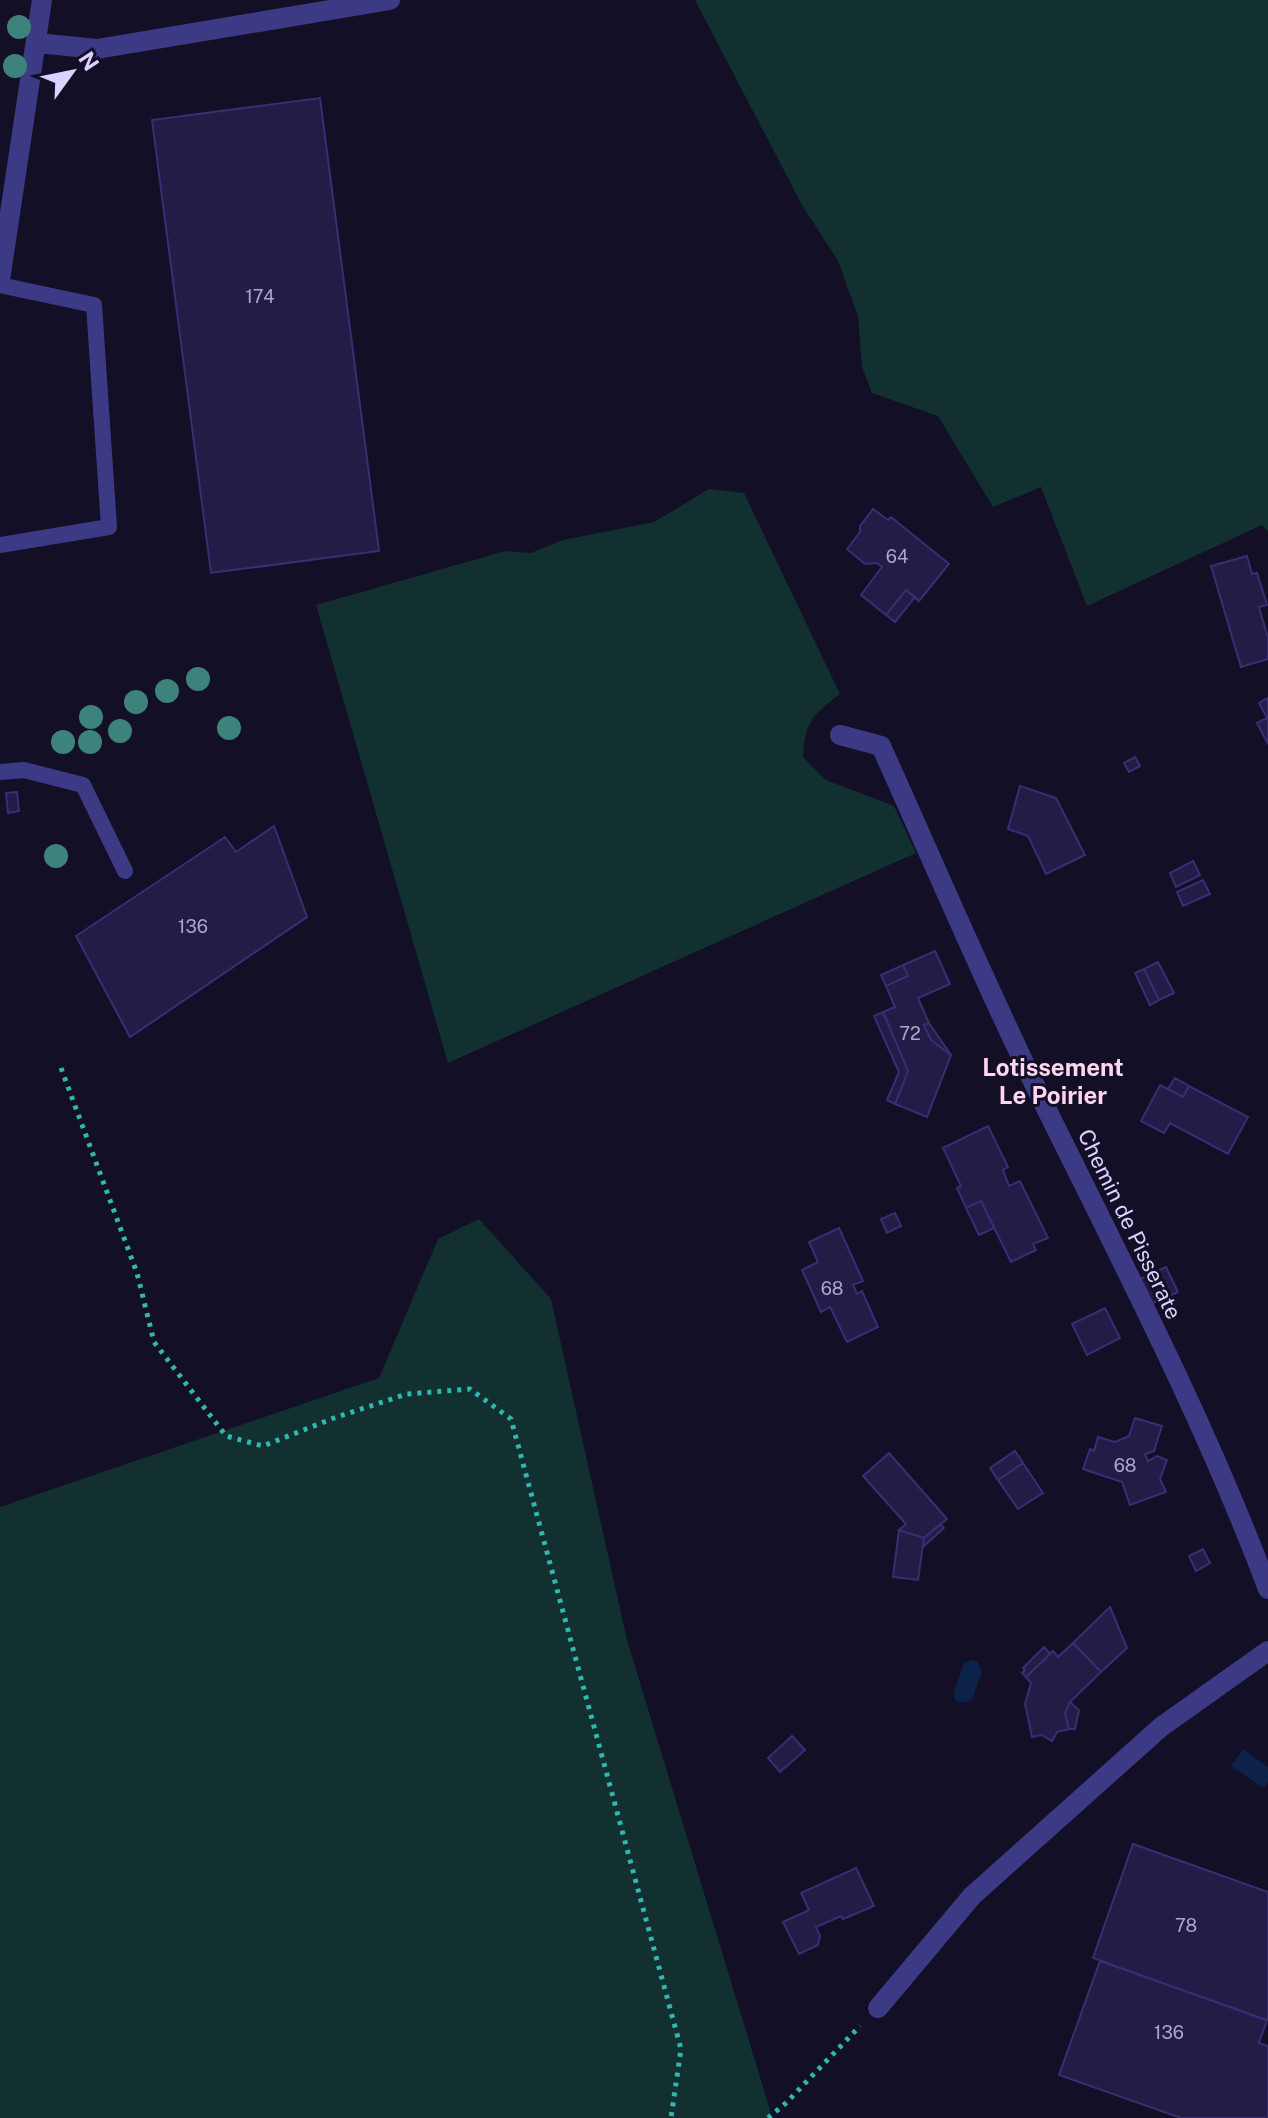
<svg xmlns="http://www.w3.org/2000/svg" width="1268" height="2118" viewBox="0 0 1268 2118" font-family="'Public Sans',sans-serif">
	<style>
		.green { fill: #12302f }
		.water { fill: #0c2248 }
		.building { fill: #241b47; stroke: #3b2d73; stroke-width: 2 }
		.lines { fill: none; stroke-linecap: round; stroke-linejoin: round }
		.path { stroke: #2fb8b0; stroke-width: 5; stroke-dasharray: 4 6; stroke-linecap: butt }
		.lane { stroke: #3d3a85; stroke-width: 16 }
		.street { stroke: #3d3a85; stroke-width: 20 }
		.tree { fill: #3d827b }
		.labels { text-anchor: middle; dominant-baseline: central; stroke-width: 6; stroke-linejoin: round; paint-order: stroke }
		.number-label { font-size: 18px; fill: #aca6d1 }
		.street-label { font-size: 22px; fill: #d9d4ff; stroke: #130f26 }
		.neighbourhood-label { font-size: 24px; font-weight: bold; fill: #ffd6f0; stroke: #130f26 }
	</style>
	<rect width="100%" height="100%" fill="#130f26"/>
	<path class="green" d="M 695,0 L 1268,0 L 1268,531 L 1262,525 L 1087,606 L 1041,487 L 993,507 L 938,416 L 872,393 L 862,367 L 858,316 L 838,261 L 802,205 Z
		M 709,489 L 744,493 L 840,694 C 812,715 805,722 803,757 L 826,780 L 894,806 L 916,853 L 448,1063 L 316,605 L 505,551 L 531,553 L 563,540 L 654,522 Z
		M 479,1219 L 551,1299 L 627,1640 L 771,2113 L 766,2118 L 0,2118 L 0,1507 L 379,1378 L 438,1239 Z"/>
	<path class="water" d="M 972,1660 L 978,1662 L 982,1672 L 972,1700 L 963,1703 L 955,1700 L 954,1692 L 964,1663 Z
		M 1243,1749 L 1268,1767 L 1268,1782 L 1264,1788 L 1231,1766 Z"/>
	<path class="building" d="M 320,98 L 379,551 L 211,573 L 152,120 Z
		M 873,509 L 888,520 L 891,517 L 949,564 L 919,601 L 906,590 L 886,615 L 861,595 L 882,567 L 877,563 L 865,564 L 847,549 L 860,532 L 860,526 Z
		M 1247,556 L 1252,574 L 1257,573 L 1267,605 L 1259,607 L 1268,638 L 1268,659 L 1241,667 L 1211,566 Z
		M 906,590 L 915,597 L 895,622 L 886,615 Z
		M 1268,698 L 1268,744 L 1257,723 L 1267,718 L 1259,703 Z
		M 1135,757 L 1140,766 L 1129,772 L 1124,763 Z
		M 1020,786 L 1056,798 L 1085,855 L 1046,874 L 1028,836 L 1008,829 Z
		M 17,792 L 19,811 L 8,813 L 6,793 Z
		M 274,826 L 307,917 L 130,1037 L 76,936 L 225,837 L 236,852 Z
		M 1193,861 L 1200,875 L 1176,887 L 1170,873 Z
		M 1203,880 L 1210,894 L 1183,906 L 1177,892 Z
		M 935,951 L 950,984 L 918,998 L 929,1023 L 924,1025 L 931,1040 L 951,1055 L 927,1117 L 895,1104 L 908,1071 L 883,1012 L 895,1007 L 886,986 L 908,976 L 903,965 Z
		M 1158,962 L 1174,993 L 1159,1000 L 1144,969 Z
		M 903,965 L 908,976 L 886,986 L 881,975 Z
		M 1144,969 L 1159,1000 L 1150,1005 L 1135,973 Z
		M 883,1012 L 908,1071 L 895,1104 L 887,1100 L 899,1072 L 874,1016 Z
		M 929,1023 L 951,1055 L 931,1040 L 924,1025 Z
		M 1175,1078 L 1189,1086 L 1183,1097 L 1168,1089 Z
		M 1160,1085 L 1183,1097 L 1189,1086 L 1248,1117 L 1228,1154 L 1170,1123 L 1164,1133 L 1141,1121 Z
		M 988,1126 L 1008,1167 L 1003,1170 L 1009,1186 L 1020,1181 L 1048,1238 L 1033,1244 L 1036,1250 L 1011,1262 L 981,1201 L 966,1208 L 957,1188 L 961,1186 L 943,1148 Z
		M 981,1201 L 994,1228 L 979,1235 L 966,1208 Z
		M 895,1213 L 901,1226 L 887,1233 L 881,1219 Z
		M 839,1228 L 863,1281 L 853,1285 L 857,1294 L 862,1291 L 878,1327 L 847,1342 L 830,1307 L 821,1312 L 802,1270 L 818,1262 L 809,1242 Z
		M 1166,1267 L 1178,1292 L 1151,1304 L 1140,1279 Z
		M 1105,1308 L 1120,1338 L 1087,1355 L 1072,1324 Z
		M 1135,1418 L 1162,1426 L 1154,1451 L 1145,1454 L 1148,1461 L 1157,1456 L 1167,1460 L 1160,1479 L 1166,1492 L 1130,1505 L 1122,1482 L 1083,1469 L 1090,1449 L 1094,1451 L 1098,1437 L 1115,1442 L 1129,1436 Z
		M 1015,1451 L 1023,1463 L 998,1480 L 990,1468 Z
		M 889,1453 L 947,1519 L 924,1538 L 899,1530 L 906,1524 L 863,1476 Z
		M 1023,1463 L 1043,1493 L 1018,1509 L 998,1480 Z
		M 940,1524 L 944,1528 L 923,1547 L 924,1538 Z
		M 899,1530 L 924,1538 L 918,1580 L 893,1577 Z
		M 1203,1549 L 1210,1563 L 1196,1571 L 1189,1556 Z
		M 1110,1607 L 1127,1648 L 1101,1672 L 1073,1643 Z
		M 1073,1643 L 1101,1672 L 1070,1702 L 1065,1713 L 1069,1729 L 1057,1732 L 1052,1741 L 1042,1735 L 1032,1737 L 1025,1704 L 1031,1683 L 1026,1677 L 1053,1651 L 1058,1657 Z
		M 1044,1647 L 1050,1654 L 1026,1677 L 1022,1673 L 1025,1670 L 1023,1668 Z
		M 1070,1702 L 1079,1710 L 1075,1729 L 1069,1729 L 1065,1713 Z
		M 792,1736 L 805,1750 L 780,1772 L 768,1758 Z
		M 1133,1844 L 1268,1892 L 1268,2021 L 1093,1958 Z
		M 856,1868 L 874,1906 L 843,1919 L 841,1916 L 816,1927 L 820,1936 L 818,1945 L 799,1954 L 783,1922 L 809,1910 L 801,1893 Z
		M 1100,1961 L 1267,2020 L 1259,2043 L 1268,2046 L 1268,2118 L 1181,2118 L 1059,2075 Z"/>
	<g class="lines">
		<path class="path" d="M 61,1068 L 137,1273 L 154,1342 L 226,1436 L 263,1446 L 334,1418 L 407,1394 L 470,1389 L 511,1419 L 681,2049 L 671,2118
			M 768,2118 L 786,2103 L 860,2026"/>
		<path class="lane" d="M 0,285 L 94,305 L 109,527 L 0,545
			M 0,772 L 24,770 L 83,785 L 125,871"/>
		<path class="street" d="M 37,43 L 97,49 L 390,0
			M 0,280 L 42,0
			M 840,735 L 881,746 C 936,868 988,991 1047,1110 C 1125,1268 1206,1424 1268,1589
			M 878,2008 L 972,1896 L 1161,1727 L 1268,1651"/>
	</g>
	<g class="tree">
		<circle cx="19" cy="27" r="12"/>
		<circle cx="15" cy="66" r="12"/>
		<circle cx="198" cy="679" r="12"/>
		<circle cx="167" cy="691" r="12"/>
		<circle cx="136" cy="702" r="12"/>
		<circle cx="91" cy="717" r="12"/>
		<circle cx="229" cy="728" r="12"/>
		<circle cx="120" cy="731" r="12"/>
		<circle cx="63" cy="742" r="12"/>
		<circle cx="90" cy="742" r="12"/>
		<circle cx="56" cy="856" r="12"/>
	</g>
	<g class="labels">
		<g class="number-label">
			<text x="260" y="296">174</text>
			<text x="897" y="556">64</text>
			<text x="193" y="926">136</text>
			<text x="910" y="1033">72</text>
			<text x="832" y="1288">68</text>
			<text x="1125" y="1465">68</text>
			<text x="1186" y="1925">78</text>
			<text x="1169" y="2032">136</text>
		</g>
		<g class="street-label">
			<text transform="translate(1130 1224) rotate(64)">Chemin de Pisserate</text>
		</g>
		<g class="neighbourhood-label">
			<text x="1053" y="1067">Lotissement<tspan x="1053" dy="28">Le Poirier</tspan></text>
		</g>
	</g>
	<g transform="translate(72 72) rotate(57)" stroke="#130f26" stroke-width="6" paint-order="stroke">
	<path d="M0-6L14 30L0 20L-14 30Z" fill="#d9d4ff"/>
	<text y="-12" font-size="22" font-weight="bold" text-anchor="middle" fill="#d9d4ff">N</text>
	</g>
</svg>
